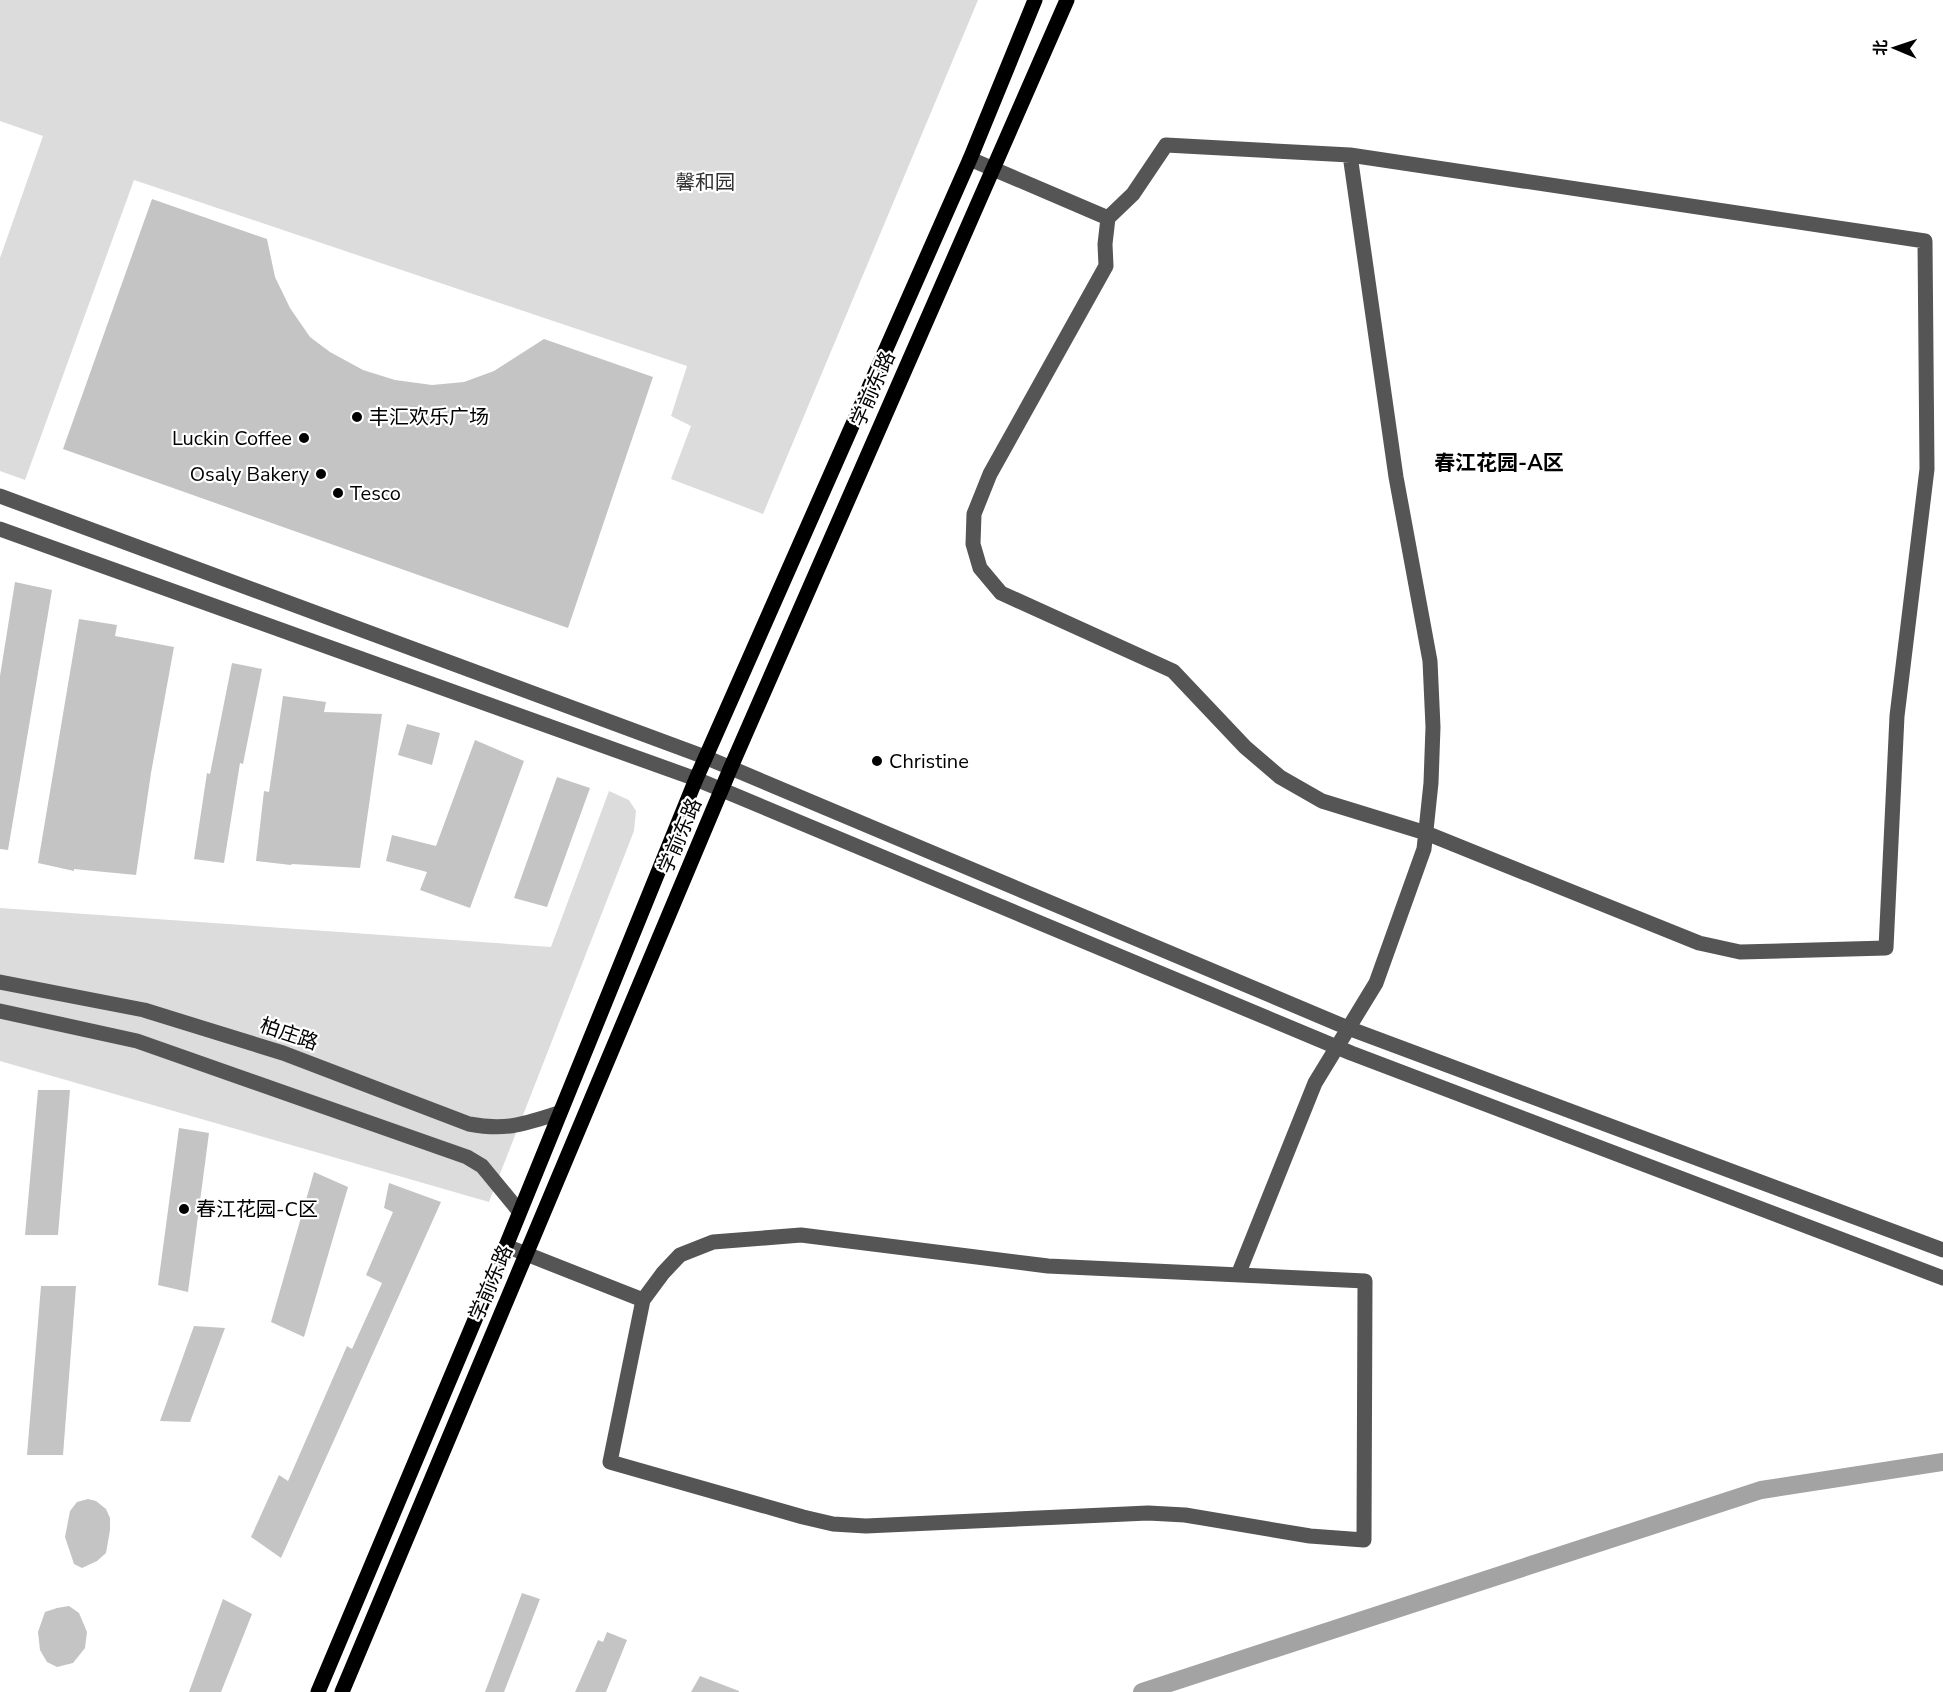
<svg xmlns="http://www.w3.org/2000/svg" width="1943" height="1692" viewBox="0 0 1943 1692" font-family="'Nunito Sans','Noto Sans SC',sans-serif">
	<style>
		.green { fill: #dcdcdc }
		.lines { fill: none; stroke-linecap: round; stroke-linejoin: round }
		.canal { stroke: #a3a3a3; stroke-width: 18 }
		.building { fill: #c4c4c4 }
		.minor { stroke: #555; stroke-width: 15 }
		.major { stroke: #000; stroke-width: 15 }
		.poi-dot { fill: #000; stroke: #fff; stroke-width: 2 }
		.labels { text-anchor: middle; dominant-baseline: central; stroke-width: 4.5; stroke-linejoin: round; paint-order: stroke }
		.park-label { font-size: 20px; fill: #333; stroke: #fff }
		.street-label { font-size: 20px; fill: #000; stroke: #fff }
		.poi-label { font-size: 20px; fill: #000; stroke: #fff; text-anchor: start }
		.neighbourhood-label { font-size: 21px; font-weight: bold; fill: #000; stroke: #fff }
	</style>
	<rect width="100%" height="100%" fill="#fff"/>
	<path class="green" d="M 0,0 L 978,0 L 763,514 L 671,479 L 691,426 L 671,416 L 687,366 L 134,180 L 25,480 L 0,471 L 0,258 L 43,136 L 0,121 Z
		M 609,791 L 629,800 L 636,811 L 634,831 L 489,1202 L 0,1061 L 0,908 L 551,947 Z"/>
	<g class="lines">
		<path class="canal" d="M 1142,1692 L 1761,1490 L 1943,1462"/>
	</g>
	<path class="building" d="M 152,199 L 267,239 L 275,277 L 290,308 L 310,337 L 330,352 L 363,370 L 395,380 L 432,385 L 464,382 L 494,371 L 544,339 L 653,377 L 568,628 L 63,449 Z
		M 15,582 L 52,590 L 8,850 L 0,849 L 0,676 Z
		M 79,619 L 117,625 L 115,636 L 174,647 L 151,773 L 136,875 L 74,869 L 74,871 L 38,863 Z
		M 232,663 L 262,669 L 243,764 L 240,763 L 224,863 L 194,859 L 207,773 L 210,774 Z
		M 283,696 L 326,702 L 324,712 L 382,714 L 360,868 L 292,864 L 291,865 L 256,861 L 264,791 L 269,792 Z
		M 407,724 L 440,733 L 432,765 L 398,755 Z
		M 475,740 L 524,761 L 470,908 L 420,890 L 427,872 L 386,861 L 392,835 L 436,846 Z
		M 557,777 L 590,788 L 547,907 L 514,898 Z
		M 38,1090 L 70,1090 L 58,1235 L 25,1235 Z
		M 179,1128 L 209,1133 L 188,1292 L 158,1285 Z
		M 314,1172 L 348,1187 L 304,1337 L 271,1322 Z
		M 389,1183 L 441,1202 L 281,1558 L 251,1537 L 279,1475 L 288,1481 L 347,1346 L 352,1349 L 382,1283 L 366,1275 L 393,1212 L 384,1208 Z
		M 41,1286 L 76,1286 L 63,1455 L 27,1455 Z
		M 194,1326 L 225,1328 L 190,1422 L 160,1421 Z
		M 88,1499 L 96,1501 L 106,1509 L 110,1518 L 110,1530 L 106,1553 L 97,1561 L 82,1568 L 74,1564 L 65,1537 L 70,1511 L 77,1502 Z
		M 522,1593 L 540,1599 L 504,1692 L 485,1692 Z
		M 223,1599 L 252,1614 L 221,1692 L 189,1692 Z
		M 69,1606 L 79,1613 L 82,1620 L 87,1632 L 85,1648 L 73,1663 L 57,1667 L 47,1662 L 40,1650 L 38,1632 L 45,1612 L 57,1608 Z
		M 607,1632 L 627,1640 L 606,1692 L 575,1692 L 598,1640 L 603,1642 Z
		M 700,1676 L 739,1691 L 739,1692 L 691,1692 Z"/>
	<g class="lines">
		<path class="minor" d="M 1166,145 L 1350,155 L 1925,241 L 1927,469 L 1897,716 L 1886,948 L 1740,952 L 1699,943 L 1426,833 L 1322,801 L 1280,777 L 1245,747 L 1173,671 L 1001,593 L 980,568 L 973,544 L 974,514 L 990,474 L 1106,266 L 1105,244 L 1108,218 L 1133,194 Z
			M 970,159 L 1108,218
			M 0,496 L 705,757 L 1348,1028 L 1943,1250
			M 0,529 L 696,779 L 1351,1053 L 1943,1278
			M 0,982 L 144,1010 L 283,1053 L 469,1124 C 507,1131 524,1124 559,1113
			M 0,1011 L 137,1041 L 467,1157 L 482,1166 L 519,1211
			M 801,1235 L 1048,1266 L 1365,1281 L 1364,1540 L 1310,1536 L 1185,1515 L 1148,1513 L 866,1526 L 833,1524 L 803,1517 L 610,1462 L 643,1300 L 663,1273 L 680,1255 L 713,1242 Z
			M 506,1246 L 643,1300
			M 1238,1275 L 1315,1083 L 1376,983 L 1424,849 L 1431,783 L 1433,727 L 1430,661 L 1396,477 L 1350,155"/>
		<path class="major" d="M 318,1692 L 506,1246 L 696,779 L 970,159 L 1035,0
			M 342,1692 L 731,767 L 1067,0"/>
	</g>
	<g class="poi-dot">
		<circle cx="357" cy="417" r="6"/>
		<circle cx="304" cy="438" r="6"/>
		<circle cx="321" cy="474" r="6"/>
		<circle cx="338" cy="493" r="6"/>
		<circle cx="877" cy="761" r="6"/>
		<circle cx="184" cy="1209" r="6"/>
	</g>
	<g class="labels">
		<g class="park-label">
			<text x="705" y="182">馨和园</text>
		</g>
		<g class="street-label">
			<text transform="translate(873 389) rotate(-66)">学前东路</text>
			<text transform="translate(680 836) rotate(-67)">学前东路</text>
			<text transform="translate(289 1034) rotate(19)">柏庄路</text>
			<text transform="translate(491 1283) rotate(-67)">学前东路</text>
		</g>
		<g class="poi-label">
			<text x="369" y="417">丰汇欢乐广场</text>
			<text x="292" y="438" text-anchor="end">Luckin Coffee</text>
			<text x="309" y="474" text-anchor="end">Osaly Bakery</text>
			<text x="350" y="493">Tesco</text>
			<text x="889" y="761">Christine</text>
			<text x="196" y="1209">春江花园-C区</text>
		</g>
		<g class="neighbourhood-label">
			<text x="1499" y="463">春江花园-A区</text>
		</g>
	</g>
	<g transform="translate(1895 48) rotate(272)" stroke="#ffffff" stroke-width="4.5" paint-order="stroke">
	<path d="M0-4.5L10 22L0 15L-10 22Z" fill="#000000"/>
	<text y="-9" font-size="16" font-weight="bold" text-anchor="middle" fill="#000000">北</text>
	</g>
</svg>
